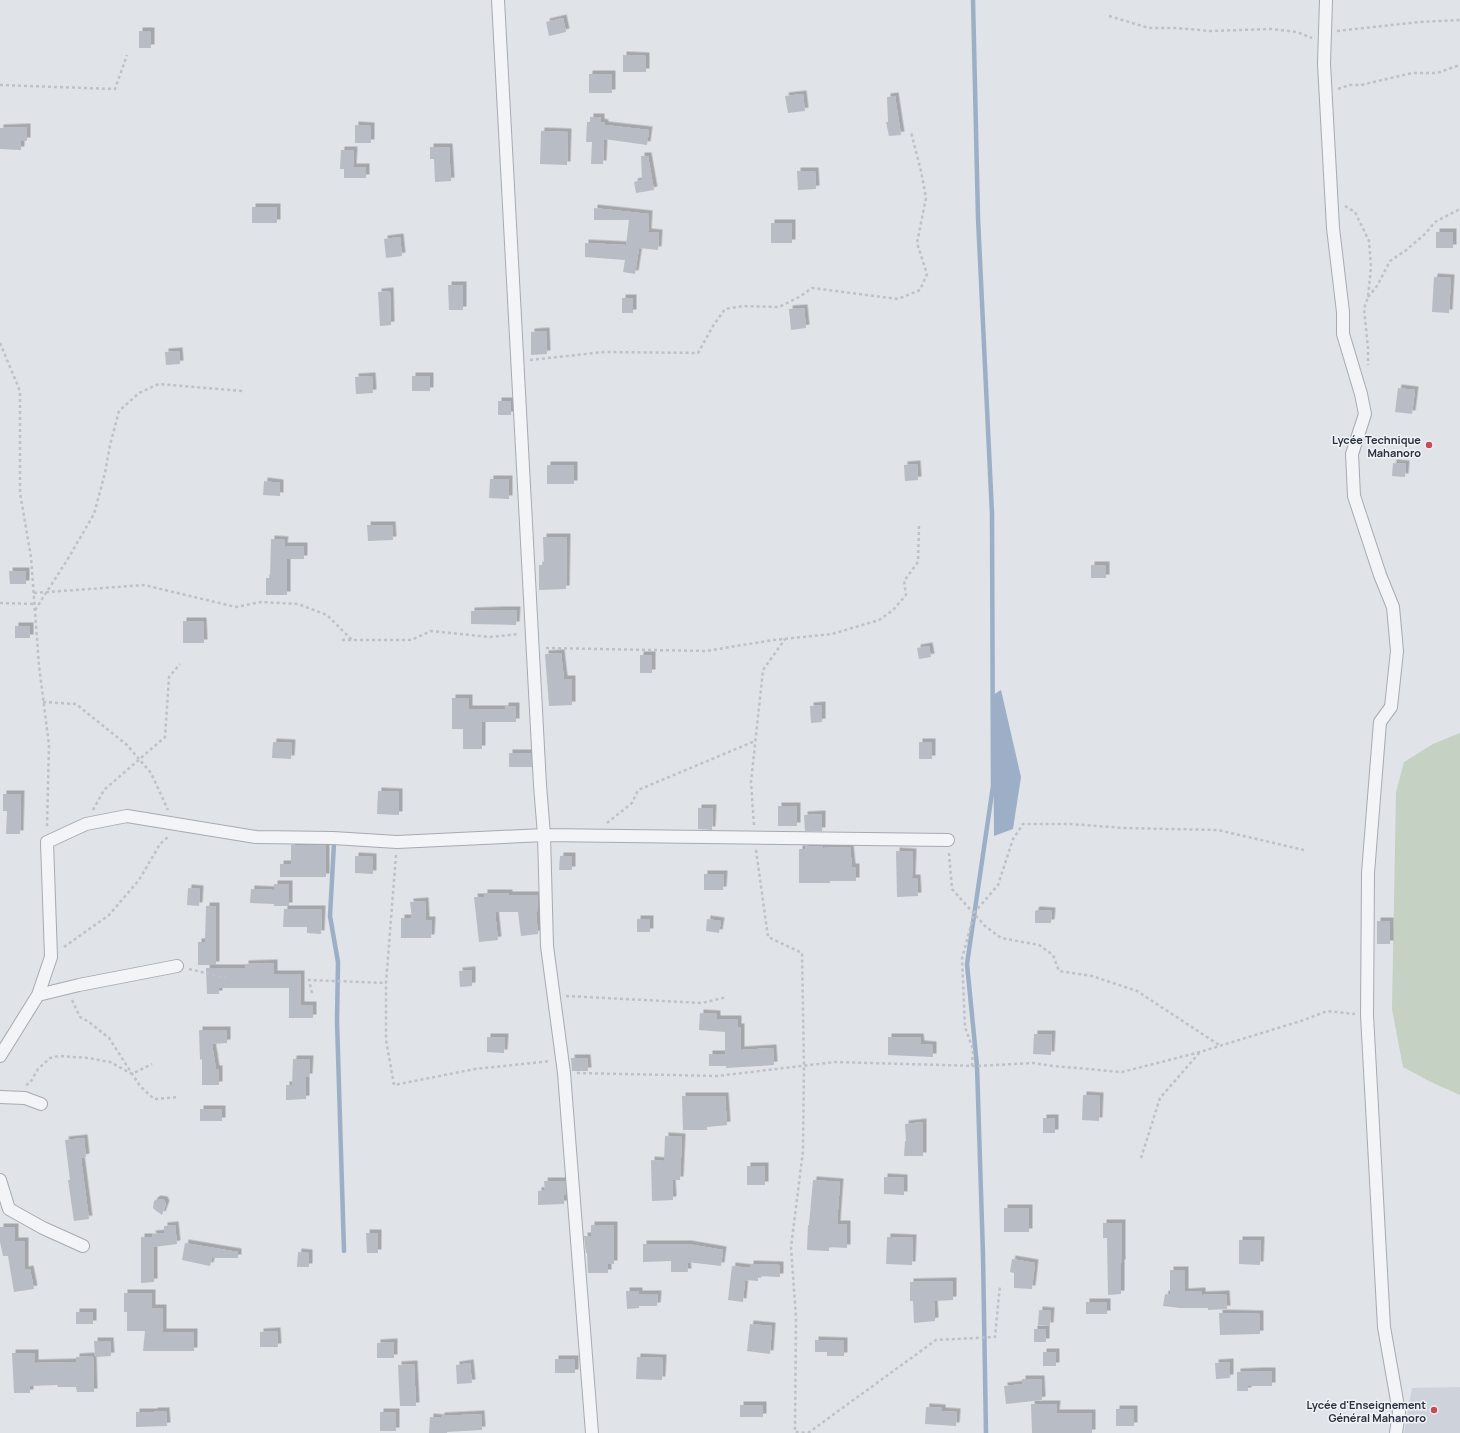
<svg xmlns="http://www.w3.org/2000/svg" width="1460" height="1433" viewBox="0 0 1460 1433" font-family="Manrope,sans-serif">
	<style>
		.built { fill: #ced2da }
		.green { fill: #c5d1c2 }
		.water { fill: #9dafc6 }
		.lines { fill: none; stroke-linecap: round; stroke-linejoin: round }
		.stream { stroke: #9dafc6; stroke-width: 4.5 }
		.building { fill: #b8bcc4; filter: url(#shadow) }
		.minor-casing { stroke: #a6aab2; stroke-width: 14 }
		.path { stroke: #bec1c7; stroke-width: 2.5; stroke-dasharray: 3 3; stroke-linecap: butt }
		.minor { stroke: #f2f4f7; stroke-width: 12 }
		.poi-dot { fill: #c54d59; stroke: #eff2f6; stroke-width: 1.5 }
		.labels { text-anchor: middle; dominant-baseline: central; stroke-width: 3; stroke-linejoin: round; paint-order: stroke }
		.poi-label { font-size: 11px; font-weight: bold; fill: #2a303e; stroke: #eff2f6; text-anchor: end }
	</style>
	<defs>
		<filter id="shadow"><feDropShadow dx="3.5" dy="-3.5" stdDeviation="0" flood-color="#0004"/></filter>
	</defs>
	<rect width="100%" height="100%" fill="#e0e3e8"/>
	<path class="built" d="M 1460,1387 L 1460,1433 L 1404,1433 L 1412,1388 Z"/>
	<path class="green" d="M 1460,733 L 1460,1095 L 1431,1082 L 1403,1067 L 1392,1009 L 1396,792 L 1404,762 L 1433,744 Z"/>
	<path class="water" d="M 1001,690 L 1021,777 L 1013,829 L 994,836 L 993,695 Z"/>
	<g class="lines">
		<path class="stream" d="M 973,0 L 978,218 L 992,514 L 993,786 L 967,964 L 977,1066 L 983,1255 L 986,1433
			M 334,843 L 330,916 L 338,962 L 337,1021 L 344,1251"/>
	</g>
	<path class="building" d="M 563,18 L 566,32 L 549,36 L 546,22 Z
		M 139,31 L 151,31 L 151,48 L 139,48 Z
		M 623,55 L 646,56 L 646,72 L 623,72 Z
		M 589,74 L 612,74 L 612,93 L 589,93 Z
		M 803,94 L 805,111 L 788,113 L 785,96 Z
		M 895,96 L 901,135 L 889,136 L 886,122 L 888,122 L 887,97 Z
		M 590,117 L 601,117 L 601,122 L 605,123 L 605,125 L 649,130 L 647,145 L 604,139 L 603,164 L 591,164 L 592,142 L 586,142 L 587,122 L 590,122 Z
		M 355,125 L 371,126 L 371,143 L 355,143 Z
		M 27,127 L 27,141 L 21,141 L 21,150 L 0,149 L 0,128 Z
		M 541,131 L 568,132 L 567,165 L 540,164 Z
		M 430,147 L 449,147 L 451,181 L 435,182 L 434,159 L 430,159 Z
		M 341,150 L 354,150 L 353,167 L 366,167 L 366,178 L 344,178 L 344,169 L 340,169 Z
		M 641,156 L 648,156 L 654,190 L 636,193 L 634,182 L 642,180 Z
		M 797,171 L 815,171 L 816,189 L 798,190 Z
		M 252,207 L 277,207 L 277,223 L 252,223 Z
		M 594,208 L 649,214 L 648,232 L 659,233 L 658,250 L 639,248 L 635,274 L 623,272 L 625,260 L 585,257 L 585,243 L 626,245 L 629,220 L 594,220 Z
		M 771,223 L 792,223 L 792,243 L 771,243 Z
		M 1436,232 L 1453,232 L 1453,248 L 1436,248 Z
		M 400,237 L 402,256 L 386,258 L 384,239 Z
		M 1434,277 L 1451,278 L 1449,313 L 1432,312 Z
		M 448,285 L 463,285 L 463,310 L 449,310 Z
		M 390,291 L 391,325 L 380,326 L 378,292 Z
		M 622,298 L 633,298 L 633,313 L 622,313 Z
		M 804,308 L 806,328 L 791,330 L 789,309 Z
		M 546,331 L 547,354 L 531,355 L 531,332 Z
		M 179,351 L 180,364 L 166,365 L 165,352 Z
		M 372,376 L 373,393 L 356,394 L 355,377 Z
		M 412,376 L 430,376 L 430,391 L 412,391 Z
		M 1398,388 L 1415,390 L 1412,414 L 1395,412 Z
		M 498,401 L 511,401 L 511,415 L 498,415 Z
		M 1393,463 L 1406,464 L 1405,477 L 1392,476 Z
		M 917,464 L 918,480 L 905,481 L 904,465 Z
		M 547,465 L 574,465 L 574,484 L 547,484 Z
		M 490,479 L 509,479 L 509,499 L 489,498 Z
		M 264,481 L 280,483 L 280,496 L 263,495 Z
		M 367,525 L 392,525 L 393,540 L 368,541 Z
		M 543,537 L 567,537 L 566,589 L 539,590 L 539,565 L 544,565 Z
		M 271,539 L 285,540 L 284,546 L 304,546 L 304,559 L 287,559 L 287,595 L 266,595 L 266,578 L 270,578 Z
		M 1091,565 L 1106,565 L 1106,578 L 1091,578 Z
		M 9,571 L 26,571 L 26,584 L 10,584 Z
		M 501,610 L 517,610 L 516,625 L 471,624 L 471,611 Z
		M 183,621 L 203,621 L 204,643 L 183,643 Z
		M 15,626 L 30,626 L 30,638 L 15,638 Z
		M 929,646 L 931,657 L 919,659 L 917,648 Z
		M 561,653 L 564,679 L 572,679 L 572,705 L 549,706 L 545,654 Z
		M 640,655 L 652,655 L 652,673 L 640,673 Z
		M 452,698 L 469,698 L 469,709 L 505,709 L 505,706 L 516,706 L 516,722 L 482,722 L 482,749 L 463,749 L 463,729 L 452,729 Z
		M 822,705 L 822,722 L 811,723 L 810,706 Z
		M 273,742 L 292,743 L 291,759 L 272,758 Z
		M 919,742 L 932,742 L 932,759 L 919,759 Z
		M 509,753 L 531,753 L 532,767 L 509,767 Z
		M 378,791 L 399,792 L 399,815 L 377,814 Z
		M 3,794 L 21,794 L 20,834 L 6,834 L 7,811 L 3,811 Z
		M 778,806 L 797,806 L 797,826 L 778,826 Z
		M 698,808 L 713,808 L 712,830 L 698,829 Z
		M 822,814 L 822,831 L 805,831 L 804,815 Z
		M 291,845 L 326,845 L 326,877 L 280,877 L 280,864 L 291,864 Z
		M 805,846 L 823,846 L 823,848 L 850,847 L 852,867 L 856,867 L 856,881 L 830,881 L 830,883 L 799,883 L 799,849 L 805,849 Z
		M 896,851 L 913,852 L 912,878 L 917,878 L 918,896 L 897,897 Z
		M 355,856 L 373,857 L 373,874 L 355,873 Z
		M 560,856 L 572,856 L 572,870 L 559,870 Z
		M 704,874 L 724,874 L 723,890 L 704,890 Z
		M 274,884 L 289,884 L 289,906 L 274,906 L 274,904 L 250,903 L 251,889 L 274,890 Z
		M 188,888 L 200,889 L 199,906 L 187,905 Z
		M 484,893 L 509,893 L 509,895 L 538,895 L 537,912 L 536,912 L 538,934 L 521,936 L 518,912 L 495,912 L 498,940 L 479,942 L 474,897 L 484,897 Z
		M 425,901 L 426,920 L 432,920 L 431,938 L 401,938 L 401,918 L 412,918 L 410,902 Z
		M 206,906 L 216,906 L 216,965 L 198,965 L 198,942 L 205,942 Z
		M 284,909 L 322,909 L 321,934 L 307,933 L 307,927 L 283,927 Z
		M 1037,910 L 1052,911 L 1051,923 L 1035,923 L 1035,911 Z
		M 637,919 L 650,919 L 650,932 L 637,932 Z
		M 707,919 L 721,921 L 719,933 L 706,931 Z
		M 1377,921 L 1390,921 L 1390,944 L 1377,944 Z
		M 274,963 L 274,974 L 301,974 L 301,1005 L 313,1005 L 313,1018 L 289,1018 L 289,988 L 219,988 L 219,994 L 207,994 L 206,968 L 245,968 L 245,964 Z
		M 472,970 L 472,986 L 460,987 L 459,971 Z
		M 700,1013 L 717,1014 L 717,1019 L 738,1019 L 738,1027 L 741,1027 L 741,1050 L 773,1048 L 774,1065 L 726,1068 L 726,1066 L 709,1066 L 709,1054 L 725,1054 L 725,1032 L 699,1030 Z
		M 199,1030 L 227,1030 L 227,1043 L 212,1044 L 216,1069 L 219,1069 L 219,1085 L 202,1085 L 202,1059 L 200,1060 Z
		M 1034,1034 L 1052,1034 L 1051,1055 L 1033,1054 Z
		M 487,1037 L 505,1037 L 504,1053 L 487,1052 Z
		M 888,1037 L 920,1037 L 921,1044 L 933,1045 L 933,1057 L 888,1055 Z
		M 571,1058 L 587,1058 L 588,1071 L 572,1071 Z
		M 293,1059 L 310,1059 L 309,1077 L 306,1077 L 306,1099 L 286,1100 L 286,1085 L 292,1085 Z
		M 1083,1095 L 1100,1096 L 1099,1121 L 1082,1120 Z
		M 682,1096 L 725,1096 L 727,1125 L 707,1127 L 707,1130 L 683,1130 Z
		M 200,1109 L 222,1109 L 222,1121 L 200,1121 Z
		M 1043,1118 L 1055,1118 L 1055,1133 L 1043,1133 Z
		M 923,1122 L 923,1156 L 904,1156 L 905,1141 L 906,1141 L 905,1124 Z
		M 665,1136 L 682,1137 L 680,1180 L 672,1180 L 673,1200 L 652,1201 L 651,1160 L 664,1161 Z
		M 84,1138 L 86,1157 L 81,1158 L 89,1219 L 74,1221 L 68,1180 L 70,1180 L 65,1140 Z
		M 747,1166 L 765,1166 L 765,1185 L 747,1185 Z
		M 884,1177 L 904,1178 L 904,1195 L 884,1194 Z
		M 813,1180 L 840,1182 L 837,1224 L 847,1224 L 847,1248 L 829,1247 L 829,1251 L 807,1250 L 808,1225 L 809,1225 Z
		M 544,1181 L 565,1181 L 566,1195 L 564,1195 L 564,1204 L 538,1205 L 538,1191 L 545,1190 Z
		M 157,1199 L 164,1200 L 166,1204 L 162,1215 L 155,1210 L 153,1208 L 154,1201 Z
		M 1004,1208 L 1029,1208 L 1029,1232 L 1004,1232 Z
		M 1103,1223 L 1122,1223 L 1122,1263 L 1121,1263 L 1121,1294 L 1108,1295 L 1107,1238 L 1103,1238 Z
		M 175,1225 L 177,1244 L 154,1247 L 154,1282 L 141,1283 L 141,1237 L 153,1237 L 152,1234 L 164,1233 L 164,1226 Z
		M 591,1225 L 614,1225 L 614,1264 L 608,1264 L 608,1273 L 588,1273 L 587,1253 L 586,1253 L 584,1236 L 591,1236 Z
		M 0,1227 L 15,1227 L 15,1241 L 25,1241 L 25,1270 L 30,1269 L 34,1289 L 14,1292 L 8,1256 L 3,1256 L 0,1242 Z
		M 366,1233 L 378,1233 L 378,1253 L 367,1253 Z
		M 887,1237 L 913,1238 L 912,1265 L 886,1264 Z
		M 1239,1240 L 1261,1240 L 1260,1265 L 1239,1264 Z
		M 185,1243 L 238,1252 L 238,1258 L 212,1258 L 210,1266 L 182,1260 Z
		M 643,1244 L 688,1244 L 723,1250 L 721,1266 L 687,1262 L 688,1272 L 671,1272 L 671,1261 L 643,1262 Z
		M 298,1252 L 309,1253 L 309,1267 L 297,1267 Z
		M 1012,1259 L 1035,1263 L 1032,1289 L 1014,1288 L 1014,1273 L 1010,1272 Z
		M 750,1264 L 780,1265 L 780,1277 L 758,1276 L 758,1281 L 745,1280 L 743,1302 L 728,1300 L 732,1266 L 750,1268 Z
		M 1170,1270 L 1185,1270 L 1185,1292 L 1202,1291 L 1202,1295 L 1226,1294 L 1227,1309 L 1208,1310 L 1208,1308 L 1180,1308 L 1163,1306 L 1165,1294 L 1170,1295 Z
		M 953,1281 L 953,1300 L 934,1301 L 935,1321 L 914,1323 L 913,1301 L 910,1301 L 910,1282 Z
		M 626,1291 L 639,1291 L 639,1294 L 658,1294 L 657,1306 L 639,1306 L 639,1308 L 627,1309 Z
		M 124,1293 L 152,1293 L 152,1308 L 163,1308 L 163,1332 L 194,1332 L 194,1351 L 143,1351 L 145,1331 L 127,1331 L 127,1312 L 124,1312 Z
		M 1086,1302 L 1107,1302 L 1107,1314 L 1086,1314 Z
		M 1039,1310 L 1051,1311 L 1050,1326 L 1038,1325 Z
		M 76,1312 L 93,1312 L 93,1324 L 76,1324 Z
		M 1219,1313 L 1260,1314 L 1260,1334 L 1220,1335 Z
		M 750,1324 L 772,1326 L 770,1354 L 747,1351 Z
		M 1034,1329 L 1046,1329 L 1046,1342 L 1034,1342 Z
		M 277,1331 L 278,1347 L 260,1347 L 260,1332 Z
		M 815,1340 L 844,1341 L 844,1356 L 827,1356 L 827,1352 L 815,1352 Z
		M 94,1341 L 110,1341 L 111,1356 L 95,1357 Z
		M 394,1342 L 394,1358 L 377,1358 L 377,1343 Z
		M 1043,1352 L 1056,1352 L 1056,1366 L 1043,1366 Z
		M 12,1353 L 35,1353 L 35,1363 L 76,1362 L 76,1357 L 93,1356 L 94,1392 L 77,1392 L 76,1387 L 58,1387 L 57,1385 L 30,1386 L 30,1393 L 14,1393 Z
		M 637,1357 L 663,1358 L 662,1380 L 636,1379 Z
		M 555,1359 L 575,1359 L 575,1373 L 555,1373 Z
		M 1230,1362 L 1230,1378 L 1216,1379 L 1215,1363 Z
		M 470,1363 L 472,1383 L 457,1384 L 456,1365 Z
		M 414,1364 L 416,1406 L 400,1406 L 398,1365 Z
		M 1260,1371 L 1272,1371 L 1272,1386 L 1248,1386 L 1248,1391 L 1237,1391 L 1237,1372 Z
		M 1022,1379 L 1041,1379 L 1042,1400 L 1006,1404 L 1004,1386 L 1022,1384 Z
		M 1031,1404 L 1057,1404 L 1056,1413 L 1092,1413 L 1092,1433 L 1032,1433 Z
		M 740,1405 L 763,1405 L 763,1417 L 740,1417 Z
		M 926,1407 L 942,1408 L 942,1411 L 957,1412 L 956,1426 L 925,1424 Z
		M 1116,1409 L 1134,1409 L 1134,1426 L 1116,1426 Z
		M 154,1411 L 166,1411 L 167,1426 L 136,1427 L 136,1412 L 154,1412 Z
		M 380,1412 L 396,1412 L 396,1431 L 380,1431 Z
		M 481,1414 L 482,1430 L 447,1432 L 447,1433 L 429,1433 L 430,1417 L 441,1418 L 441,1416 Z"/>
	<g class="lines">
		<defs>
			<path id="minor" d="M 498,0 L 540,785 L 544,835 L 547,946 L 564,1073 L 592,1433
				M 1326,0 L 1324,64 L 1333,228 L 1343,312 L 1343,334 L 1361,394 L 1365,414 L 1352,454 L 1354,496 L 1380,575 L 1393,607 L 1397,651 L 1391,707 L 1380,722 L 1368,873 L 1367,1015 L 1384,1327 L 1399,1412 L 1396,1433
				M 38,995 L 79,985 L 177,966
				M 0,1056 L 38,995 L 51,957 L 47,842 L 86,824 L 127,816 L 256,837 L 333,838 L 397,842 L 544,835 L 948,840
				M 0,1097 L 25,1098 L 41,1104
				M 0,1180 L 9,1209 L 43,1228 L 83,1246"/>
		</defs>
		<use href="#minor" class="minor-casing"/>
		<path class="path" d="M 1109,16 L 1149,28 L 1177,28 L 1210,31 L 1271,29 L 1297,32 L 1312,38
			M 1337,31 L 1419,22 L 1460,20
			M 0,85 L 115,89 L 127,55
			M 1338,89 L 1350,85 L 1361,85 L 1412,73 L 1437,73 L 1460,65
			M 1345,206 L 1355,212 L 1369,241 L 1371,267 L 1368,297 L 1364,309 L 1368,348 L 1368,365
			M 1368,297 L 1377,286 L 1390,261 L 1405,251 L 1425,234 L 1435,222 L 1460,209
			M 0,343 L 20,391 L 20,493 L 31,557 L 39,666 L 49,745 L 47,827
			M 530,360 L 604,352 L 698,353 L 713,326 L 725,309 L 743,306 L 779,307 L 799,297 L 812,288 L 898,299 L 920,290 L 927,274 L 917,243 L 926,198 L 921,171 L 911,132
			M 34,593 L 144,585 L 236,607 L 261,602 L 298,604 L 327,615 L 352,640
			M 0,603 L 35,604
			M 35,610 L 66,562 L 94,514 L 105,473 L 110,445 L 119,411 L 139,393 L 159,384 L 243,391
			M 342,640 L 411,640 L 431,631 L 490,637 L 519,634
			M 546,648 L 706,651 L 773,640 L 832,634 L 879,620 L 893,610 L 906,595 L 904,581 L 918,562 L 919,526
			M 43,702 L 76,704 L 127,745 L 151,773 L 168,810
			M 93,810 L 104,790 L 165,737 L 169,677 L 180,664
			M 607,823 L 632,803 L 638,790 L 755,741
			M 754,825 L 751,782 L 763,670 L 785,639
			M 756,850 L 768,937 L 802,953 L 804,1066 L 803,1151 L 791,1247 L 796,1318 L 795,1432 L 808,1433
			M 949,853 L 952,889 L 985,926 L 1001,938 L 1039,945 L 1053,955 L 1059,971 L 1092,976 L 1137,991 L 1219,1045
			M 396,855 L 386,983 L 386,1040 L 394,1085 L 475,1069 L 551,1061
			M 64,947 L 109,915 L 139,880 L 160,844 L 169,836
			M 189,969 L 227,978
			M 312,993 L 309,980 L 386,983
			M 566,996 L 702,1003 L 727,997
			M 72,1000 L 80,1017 L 89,1022 L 109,1038 L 140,1086 L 154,1099 L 179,1097
			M 972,1066 L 973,1049 L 965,1027 L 962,959 L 974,913 L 998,885 L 1013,839 L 1023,824 L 1070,824 L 1124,828 L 1218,830 L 1304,850
			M 577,1073 L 717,1076 L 835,1062 L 977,1066 L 1033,1063 L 1053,1066 L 1122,1072 L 1200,1052 L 1304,1020 L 1327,1011 L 1355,1014
			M 26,1085 L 30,1083 L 38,1069 L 50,1058 L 59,1056 L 88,1058 L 110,1062 L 132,1074 L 152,1064
			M 1141,1158 L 1160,1098 L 1200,1052
			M 808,1433 L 936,1340 L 995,1337 L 1000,1285"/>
		<use href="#minor" class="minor"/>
	</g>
	<g class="poi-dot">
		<circle cx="1429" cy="445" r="4"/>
		<circle cx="1434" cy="1410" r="4"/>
	</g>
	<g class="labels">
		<g class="poi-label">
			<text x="1421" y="439">Lycée Technique<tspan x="1421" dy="13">Mahanoro</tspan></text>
			<text x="1426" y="1404">Lycée d'Enseignement<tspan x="1426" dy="13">Général Mahanoro</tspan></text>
		</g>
	</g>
</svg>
